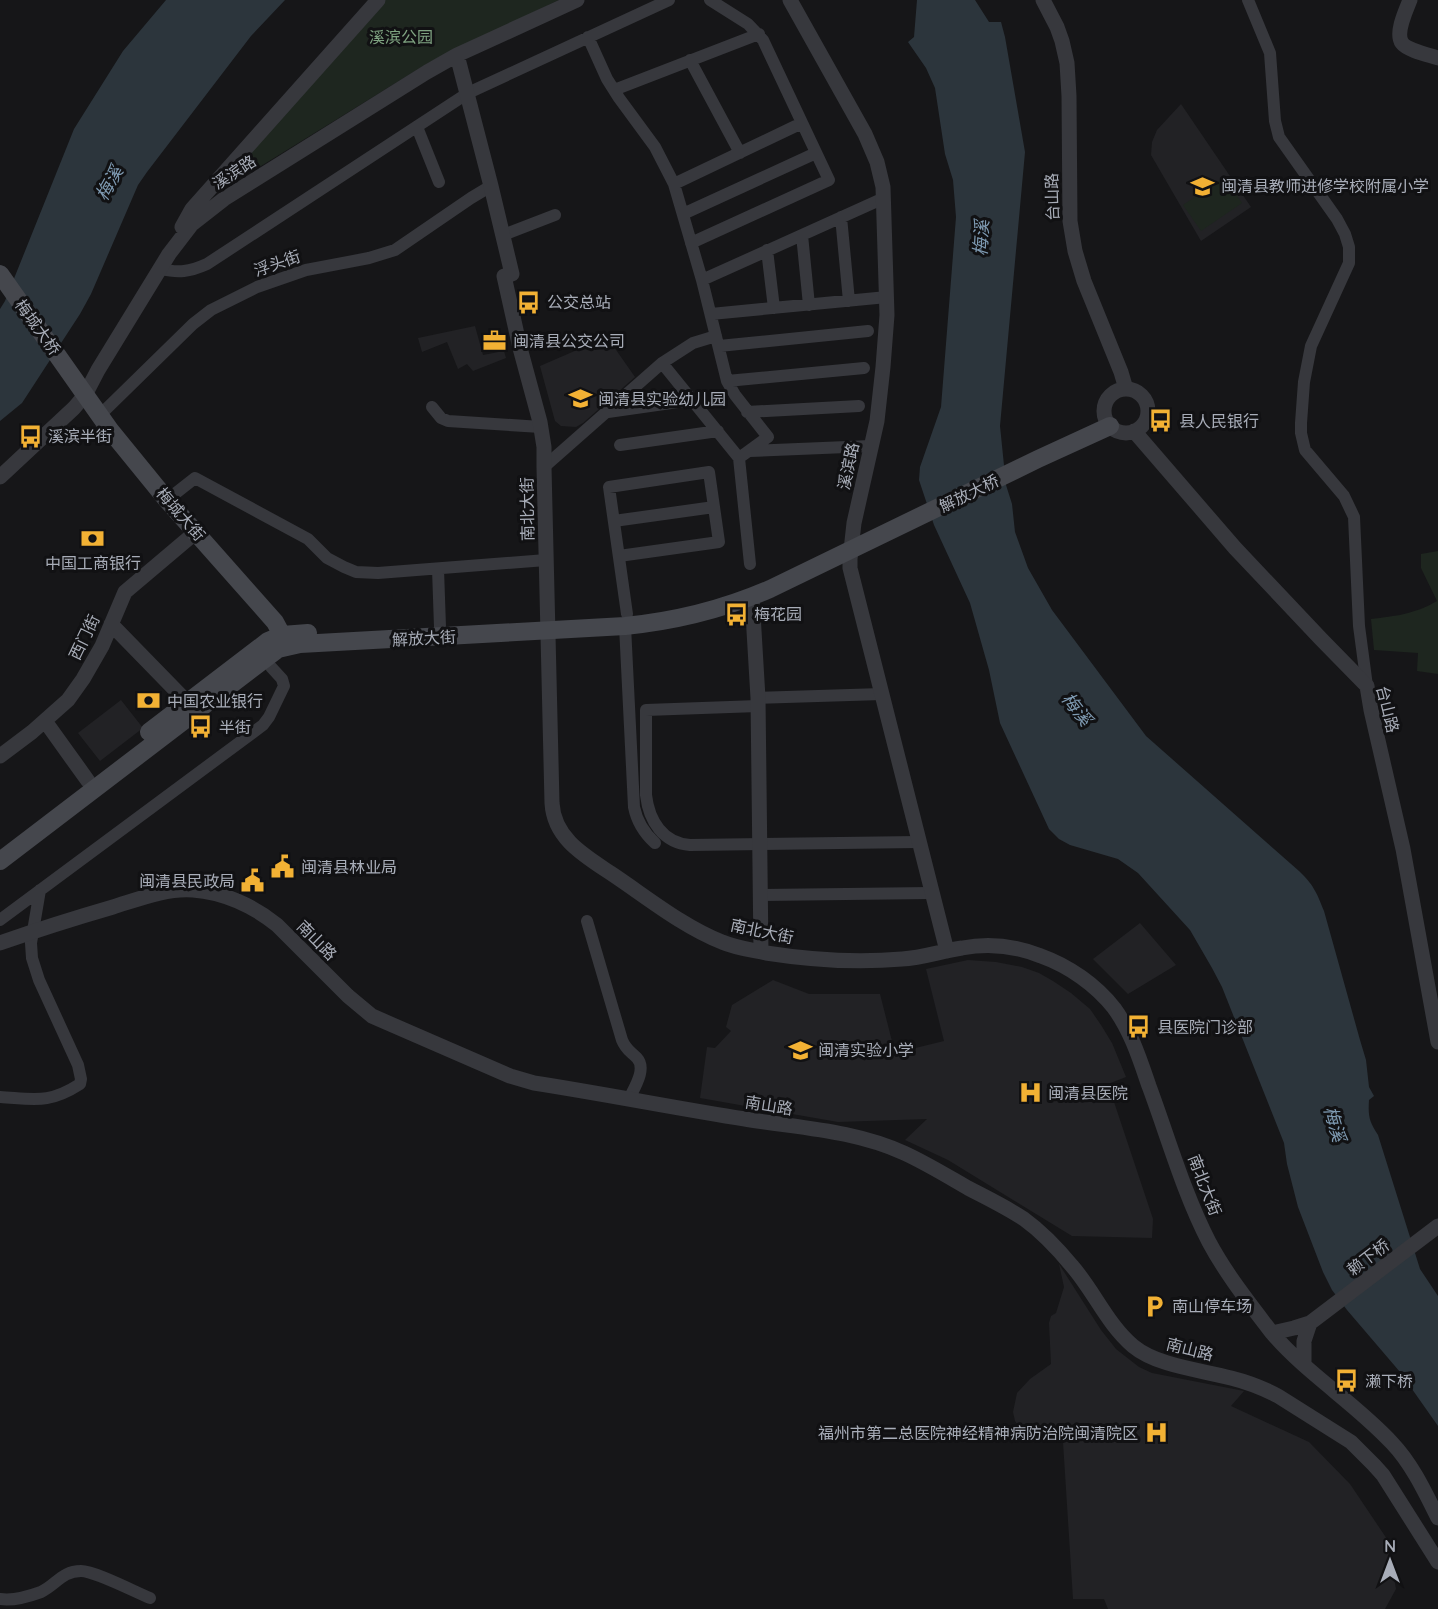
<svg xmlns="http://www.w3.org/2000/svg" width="1438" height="1609" viewBox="0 0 1438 1609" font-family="Quicksand,'Noto Sans SC',sans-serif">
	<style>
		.built { fill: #222225 }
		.green { fill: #1e261f }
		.water { fill: #2c353c }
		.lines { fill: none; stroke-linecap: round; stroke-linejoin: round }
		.minor { stroke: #37383d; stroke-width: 12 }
		.tertiary { stroke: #37383d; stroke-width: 15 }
		.secondary { stroke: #45474d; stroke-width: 18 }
		.labels { text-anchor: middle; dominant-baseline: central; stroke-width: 6; stroke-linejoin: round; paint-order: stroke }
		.park-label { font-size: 16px; fill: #7fa381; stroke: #111113 }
		.street-label { font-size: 16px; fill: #a8adb8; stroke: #111113 }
		.poi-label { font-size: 16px; fill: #a8adb8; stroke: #111113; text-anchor: start }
		.water-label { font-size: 18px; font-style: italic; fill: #7f9bb3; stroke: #111113 }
	</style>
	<rect width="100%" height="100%" fill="#161618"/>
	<path class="built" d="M 1181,104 L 1251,207 L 1201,241 L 1151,155 L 1152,142 L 1157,130 Z
		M 475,326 L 483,355 L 504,351 L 506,358 L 473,371 L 467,364 L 458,369 L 447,342 L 422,352 L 418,338 Z
		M 607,337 L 635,377 L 583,423 L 576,427 L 561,426 L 555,421 L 540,366 Z
		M 121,700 L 143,728 L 100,761 L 78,733 Z
		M 1140,923 L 1176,965 L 1128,994 L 1093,959 Z
		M 968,960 L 996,962 L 1022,967 L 1039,973 L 1053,981 L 1071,993 L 1090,1009 L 1101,1025 L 1112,1043 L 1126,1077 L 1108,1084 L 1153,1219 L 1152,1238 L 1072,1236 L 948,1160 L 905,1140 L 927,1119 L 838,1122 L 700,1098 L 707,1047 L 715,1048 L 731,1031 L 726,1027 L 732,1005 L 773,980 L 809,994 L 880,994 L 895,1053 L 944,1041 L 926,969 Z
		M 1059,1264 L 1101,1330 L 1116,1349 L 1139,1367 L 1152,1373 L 1244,1391 L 1231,1406 L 1309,1442 L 1350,1484 L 1387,1539 L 1396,1589 L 1385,1609 L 1108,1609 L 1104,1599 L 1073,1599 L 1063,1442 L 1036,1442 L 1026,1437 L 1015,1421 L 1013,1412 L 1017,1393 L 1030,1379 L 1051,1364 L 1049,1323 L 1051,1316 L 1056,1313 L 1064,1287 Z"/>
	<path class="green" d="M 384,0 L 559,0 L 428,63 L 261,166 C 253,164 251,160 251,152 Z
		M 1224,177 L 1242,203 L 1201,231 L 1183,205 Z
		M 1438,551 L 1438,674 L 1417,671 L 1418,653 L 1374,650 L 1371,619 C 1396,616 1415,614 1437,601 L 1421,568 L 1421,554 Z"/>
	<path class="water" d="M 166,0 L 285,0 L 251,36 L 147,172 L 138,185 L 91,294 L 80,314 L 22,403 L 0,421 L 0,309 L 5,301 L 74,129 L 123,51 Z
		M 917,0 L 975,0 L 989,22 L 1001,22 L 1005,37 L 1025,152 L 1000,426 L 1006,485 L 1012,504 L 1015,532 L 1028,568 L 1052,610 L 1146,736 L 1299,871 C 1313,884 1317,893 1324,911 L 1360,1040 L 1366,1060 L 1369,1087 L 1374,1096 L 1369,1100 C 1368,1116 1369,1121 1378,1135 L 1420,1269 L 1438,1296 L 1438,1426 L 1400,1372 L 1347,1310 L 1332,1290 L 1323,1272 L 1298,1207 L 1287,1164 L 1284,1143 L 1222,987 L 1212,968 L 1190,930 L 1138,873 L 1118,859 L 1070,845 L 1059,839 L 1049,829 L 1000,723 L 989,670 L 970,603 L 934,525 L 919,480 L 920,467 L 941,407 L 956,217 L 953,180 L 945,154 L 935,88 L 926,68 L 908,42 L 914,37 Z"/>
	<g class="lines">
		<path class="minor" d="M 1248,0 L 1270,53 L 1275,121 L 1279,137 L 1337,219 L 1345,234 L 1349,247 L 1349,263 L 1311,346 L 1304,382 L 1301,423 L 1301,433 L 1305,450 L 1344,496 L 1354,517 L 1359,626 L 1367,686
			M 588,37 L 607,79 L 619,98 L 655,147 L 674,184 L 702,280 L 727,381 L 735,395 L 768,437 L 739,458 L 750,564
			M 690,60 L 740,153
			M 614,90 L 759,34
			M 417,127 L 439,182
			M 674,184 L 802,123
			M 683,214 L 816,153
			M 841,217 L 849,301
			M 503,235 L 555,215
			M 802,235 L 809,305
			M 691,243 L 829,180 L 763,40 L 748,24 L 710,0
			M 767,250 L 774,308
			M 160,269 C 179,273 189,272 207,264 L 468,93 L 669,0
			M 702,280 L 884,198
			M 711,314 L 887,297
			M 719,346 L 868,331
			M 662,363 L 739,458
			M 727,381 L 864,368
			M 432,407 L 441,418 L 448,421 L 541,427
			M 608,412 L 692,400
			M 747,412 L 859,406
			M 99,416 L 193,324 L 211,310 L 257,287 L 306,270 L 369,258 L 395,250 L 471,198 L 491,186
			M 620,445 L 718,431
			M 750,451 L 871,446
			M 544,467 L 662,363 L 693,343 L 716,336
			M 167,500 L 195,478 L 308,539 L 327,558 L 344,567 L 356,572 L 378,573 L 546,560
			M 614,521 L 714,507
			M 619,556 L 719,542 L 709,472 L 609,487 L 627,614
			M 438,569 L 440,627
			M 625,626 L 634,807 C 637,822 644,833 655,843
			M 758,698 L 882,694
			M 758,706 L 646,710 L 646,795 C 649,821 663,843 690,845 L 918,842
			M 760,895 L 931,893
			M 0,920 L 263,725 L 269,717 L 284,686 L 282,679 L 271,667
			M 587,921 L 622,1040 C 626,1050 630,1051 637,1058 C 647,1069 634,1088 629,1099
			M 0,1097 C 35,1099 49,1104 80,1084 L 81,1079 L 78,1065 L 39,980 L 32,958 L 31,943 L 40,890
			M 0,1599 C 12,1601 30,1596 41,1592 C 56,1585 62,1571 81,1571 C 95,1571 135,1592 150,1598"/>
		<path class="tertiary" d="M 790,0 L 865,134 L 877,162 L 883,187 L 887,315 L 883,367 L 877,421 L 854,523 L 850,559 L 850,568 L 947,951
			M 1043,0 L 1057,27 L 1062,41 L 1067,63 L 1069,96 L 1070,221 L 1075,251 L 1084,281 L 1121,372 L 1126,389
			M 1410,0 C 1406,10 1395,33 1402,43 C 1407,50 1429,55 1438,58
			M 457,55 L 491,186 L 512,274 L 504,276 L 520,348 L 540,422 L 544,447 L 544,467 L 552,803 C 554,840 587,857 615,876 C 649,899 684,927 722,942 C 736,948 752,950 766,953 C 811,960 857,963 902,959 C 922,958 942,951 962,948 C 988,943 1016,946 1041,956 C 1069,966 1096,985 1114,1008 C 1131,1031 1140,1060 1149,1086 C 1168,1137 1184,1194 1209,1242 C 1226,1274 1250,1304 1272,1333 C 1307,1374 1355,1403 1392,1443 C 1412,1464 1425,1492 1438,1518
			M 182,227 L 192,209 L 378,0
			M1104 411a22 22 0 1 1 44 0a22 22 0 1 1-44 0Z
			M 1134,431 L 1235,548 L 1321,639 L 1367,686 L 1371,710 L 1403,849 L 1438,1042
			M 0,477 L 74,408 L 85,395 L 98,370 L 169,254 L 192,224 L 224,199 L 427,72 L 457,55 L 577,0
			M 752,597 L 758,698 L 761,952
			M 111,624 L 187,702
			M 45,721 L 88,781
			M 0,756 L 32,732 L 68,700 L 83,679 L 102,646 L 125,592 L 196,532
			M 0,943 C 37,930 75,918 113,907 C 139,899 166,888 193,890 C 223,892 254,906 277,925 L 348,996 L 372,1016 L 510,1076 L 534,1083 C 605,1094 675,1108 745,1119 C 799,1128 854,1130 904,1153 C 926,1163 947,1176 968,1188 C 987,1198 1006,1207 1024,1219 C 1042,1232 1058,1249 1072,1266 C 1094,1291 1107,1324 1133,1346 C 1157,1366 1201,1370 1231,1378 C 1247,1382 1263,1388 1278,1396 L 1351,1442 L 1374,1465 L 1383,1475 L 1438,1562
			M 1272,1333 L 1294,1328 L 1310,1323
			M 1304,1365 L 1304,1341 L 1310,1323 L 1438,1226"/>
		<path class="secondary" d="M 0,274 L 110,430 L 167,500 L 275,622 L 282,635 L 284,645
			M 149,732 L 268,641 L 282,635 L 308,633
			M 0,861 L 278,649 L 300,644 L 625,626 C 676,621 724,609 770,589 L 1038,459 L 1110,426"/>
	</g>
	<defs>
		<symbol id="school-bare" viewBox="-9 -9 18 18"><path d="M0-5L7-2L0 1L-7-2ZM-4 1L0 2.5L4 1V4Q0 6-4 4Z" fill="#f2b134" stroke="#111113" stroke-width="2.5" paint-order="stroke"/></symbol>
		<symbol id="bus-bare" viewBox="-9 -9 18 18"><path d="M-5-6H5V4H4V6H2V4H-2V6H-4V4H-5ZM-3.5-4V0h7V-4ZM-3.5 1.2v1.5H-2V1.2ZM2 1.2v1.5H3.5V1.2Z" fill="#f2b134" stroke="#111113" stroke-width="2.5" paint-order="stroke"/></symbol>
		<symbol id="office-bare" viewBox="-9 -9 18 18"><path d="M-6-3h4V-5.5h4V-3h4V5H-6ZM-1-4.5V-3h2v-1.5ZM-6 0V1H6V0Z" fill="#f2b134" stroke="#111113" stroke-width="2.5" paint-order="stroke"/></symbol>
		<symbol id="bank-bare" viewBox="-9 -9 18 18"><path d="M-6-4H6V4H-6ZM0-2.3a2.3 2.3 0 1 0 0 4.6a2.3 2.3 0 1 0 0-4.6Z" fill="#f2b134" stroke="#111113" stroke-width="2.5" paint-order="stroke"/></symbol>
		<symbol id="civic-bare" viewBox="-9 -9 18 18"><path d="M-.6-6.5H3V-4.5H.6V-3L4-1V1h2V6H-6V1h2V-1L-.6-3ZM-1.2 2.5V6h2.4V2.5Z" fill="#f2b134" stroke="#111113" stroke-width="2.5" paint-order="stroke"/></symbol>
		<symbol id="hospital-bare" viewBox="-9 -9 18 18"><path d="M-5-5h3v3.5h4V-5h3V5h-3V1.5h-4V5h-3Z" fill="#f2b134" stroke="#111113" stroke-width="2.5" paint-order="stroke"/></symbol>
		<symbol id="parking-bare" viewBox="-9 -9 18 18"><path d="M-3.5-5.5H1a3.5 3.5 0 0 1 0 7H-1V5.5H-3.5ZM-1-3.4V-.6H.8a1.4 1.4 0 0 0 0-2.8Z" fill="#f2b134" stroke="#111113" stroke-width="2.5" paint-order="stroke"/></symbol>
	</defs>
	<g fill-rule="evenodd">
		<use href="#school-bare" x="1186" y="170" width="33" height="33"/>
		<use href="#bus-bare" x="512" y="286" width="33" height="33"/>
		<use href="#office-bare" x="478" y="324" width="33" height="33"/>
		<use href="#school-bare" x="564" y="382" width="33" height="33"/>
		<use href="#bus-bare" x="1144" y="404" width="33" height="33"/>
		<use href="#bus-bare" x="14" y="420" width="33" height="33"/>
		<use href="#bank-bare" x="76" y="522" width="33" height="33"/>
		<use href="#bus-bare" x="720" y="598" width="33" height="33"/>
		<use href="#bank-bare" x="132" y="684" width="33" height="33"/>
		<use href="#bus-bare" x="184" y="710" width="33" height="33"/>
		<use href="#civic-bare" x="266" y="850" width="33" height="33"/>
		<use href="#civic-bare" x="236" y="864" width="33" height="33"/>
		<use href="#bus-bare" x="1122" y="1010" width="33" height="33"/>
		<use href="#school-bare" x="784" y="1034" width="33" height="33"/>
		<use href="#hospital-bare" x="1014" y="1076" width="33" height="33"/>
		<use href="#parking-bare" x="1138" y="1290" width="33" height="33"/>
		<use href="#bus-bare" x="1330" y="1364" width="33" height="33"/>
		<use href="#hospital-bare" x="1140" y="1416" width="33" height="33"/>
	</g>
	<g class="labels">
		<g class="park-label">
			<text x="401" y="37">溪滨公园</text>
		</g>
		<g class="street-label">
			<text transform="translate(234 172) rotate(-33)">溪滨路</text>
			<text transform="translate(1052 197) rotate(-92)">台山路</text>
			<text transform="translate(277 263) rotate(-19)">浮头街</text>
			<text transform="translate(38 327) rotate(54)">梅城大桥</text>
			<text transform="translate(848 466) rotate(-78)">溪滨路</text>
			<text transform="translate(969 493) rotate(-26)">解放大桥</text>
			<text transform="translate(527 509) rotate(-91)">南北大街</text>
			<text transform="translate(181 514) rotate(49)">梅城大街</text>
			<text transform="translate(84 637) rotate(-64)">西门街</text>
			<text transform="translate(424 638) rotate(-3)">解放大街</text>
			<text transform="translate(1388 709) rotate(76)">台山路</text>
			<text transform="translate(762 931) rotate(12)">南北大街</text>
			<text transform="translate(317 940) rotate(45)">南山路</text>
			<text transform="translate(769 1105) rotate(9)">南山路</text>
			<text transform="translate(1205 1185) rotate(69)">南北大街</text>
			<text transform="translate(1368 1257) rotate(-37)">赖下桥</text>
			<text transform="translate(1190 1349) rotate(14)">南山路</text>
		</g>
		<g class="poi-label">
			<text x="1221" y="186">闽清县教师进修学校附属小学</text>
			<text x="547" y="302">公交总站</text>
			<text x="513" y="341">闽清县公交公司</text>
			<text x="598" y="399">闽清县实验幼儿园</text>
			<text x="1179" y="421">县人民银行</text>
			<text x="48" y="436">溪滨半街</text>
			<text x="93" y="563" text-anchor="middle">中国工商银行</text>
			<text x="754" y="614">梅花园</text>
			<text x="167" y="701">中国农业银行</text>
			<text x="219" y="727">半街</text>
			<text x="301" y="867">闽清县林业局</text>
			<text x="235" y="881" text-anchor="end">闽清县民政局</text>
			<text x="1157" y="1027">县医院门诊部</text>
			<text x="818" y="1050">闽清实验小学</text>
			<text x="1048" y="1093">闽清县医院</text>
			<text x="1172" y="1306">南山停车场</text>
			<text x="1365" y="1381">濑下桥</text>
			<text x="1138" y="1433" text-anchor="end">福州市第二总医院神经精神病防治院闽清院区</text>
		</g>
		<g class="water-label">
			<text transform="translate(109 183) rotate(-61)">梅溪</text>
			<text transform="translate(981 238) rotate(-87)">梅溪</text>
			<text transform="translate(1077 709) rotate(52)">梅溪</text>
			<text transform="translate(1335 1124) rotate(74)">梅溪</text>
		</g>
	</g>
	<g transform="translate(1390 1561)" stroke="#111113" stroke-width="4.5" paint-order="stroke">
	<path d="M0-4.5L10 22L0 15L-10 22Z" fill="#a8adb8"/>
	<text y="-9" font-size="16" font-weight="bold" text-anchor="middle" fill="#a8adb8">N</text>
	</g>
</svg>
